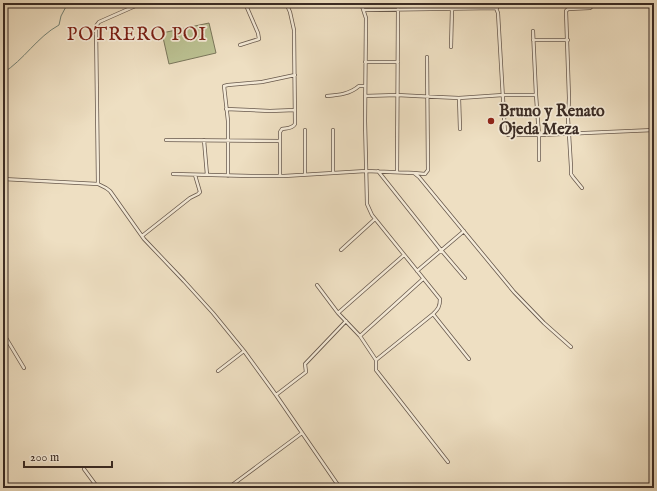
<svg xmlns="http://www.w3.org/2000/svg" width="657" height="491" viewBox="0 0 657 491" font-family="'IM FELL English',serif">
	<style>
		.green { fill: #bbc192; stroke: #7a765b }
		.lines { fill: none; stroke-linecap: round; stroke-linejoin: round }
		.stream { stroke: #748377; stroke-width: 1 }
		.minor-casing { stroke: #67584c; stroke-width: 4 }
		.minor { stroke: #f4ead7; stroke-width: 2.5 }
		.poi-dot { fill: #8f2418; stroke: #f4ead7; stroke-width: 1.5 }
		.labels { text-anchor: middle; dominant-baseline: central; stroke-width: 3.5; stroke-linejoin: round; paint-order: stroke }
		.poi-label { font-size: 16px; font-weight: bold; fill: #3a2b24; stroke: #f4ead7; text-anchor: start }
		.quarter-label { font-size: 18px; letter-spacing: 1px; fill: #7a1f14; stroke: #f4ead7 }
	</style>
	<rect width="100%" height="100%" fill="#eedfc2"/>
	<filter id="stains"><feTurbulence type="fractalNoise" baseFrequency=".005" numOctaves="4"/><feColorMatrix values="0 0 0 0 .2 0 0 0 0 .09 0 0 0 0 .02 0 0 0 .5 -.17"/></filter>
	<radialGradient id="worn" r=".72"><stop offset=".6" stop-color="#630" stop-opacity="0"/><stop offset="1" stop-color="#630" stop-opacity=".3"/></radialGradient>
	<path class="green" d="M 209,23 L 216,53 L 169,64 L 162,33 Z"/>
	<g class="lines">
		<path class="stream" d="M 3,73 C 24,60 37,37 59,25 L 61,16 L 68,3"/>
		<defs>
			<path id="minor" d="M 361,3 L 366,18 L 365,121 L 367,204 L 372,215 L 440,299 C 440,307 438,309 433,314 L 376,360
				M 494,3 L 498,13 L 505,133 L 508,135 L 539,135 L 654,130
				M 364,10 L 497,8
				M 533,31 L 536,95 L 539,135 L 539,160
				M 533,40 L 568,40
				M 240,45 L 259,39 L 258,33 L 245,3
				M 451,47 L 452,9
				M 365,62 L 398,62
				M 327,96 C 339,95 350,94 359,86 L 365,86
				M 365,96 L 397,95 L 416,96 L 459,98 L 503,95 L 536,95
				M 459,98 L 460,129
				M 226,109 L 270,111 L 295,110
				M 166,140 L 280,141
				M 204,140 L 207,175
				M 378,171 L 441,250 L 465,278
				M 397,172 L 398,9
				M 333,173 L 333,130
				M 414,173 L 425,174 L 428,170 L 427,57
				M 173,174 L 251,176 L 284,176 L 366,171 L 414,173 L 419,177 L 514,292 L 544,323 L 571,347
				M 305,174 L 305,130
				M 228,176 L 228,121 L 224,86 L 228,85 L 262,82 L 295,75
				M 280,176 L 280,132 L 282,129 C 287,128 292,129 295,124 L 294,30 L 290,12 L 286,3
				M 3,179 L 98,184 L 106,188 L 110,191 L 144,239 L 184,281 L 213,313 L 244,351 L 276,395 L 340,488
				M 98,184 L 96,26 L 99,22 L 142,3
				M 582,188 L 573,177 L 571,174 L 571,167 L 569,134 L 568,119 L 569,98 L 566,11 L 568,9 L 590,8 L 592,6 L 592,3
				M 142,236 L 190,198 L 198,194 L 200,192 L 195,175
				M 341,250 L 375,219
				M 417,271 L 464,231
				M 317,285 L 338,313 L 360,336 L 376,360 L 376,370 L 448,462
				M 338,313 L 404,255
				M 433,314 L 469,359
				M 3,333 L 24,368
				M 360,336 L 423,279
				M 218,371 L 244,351
				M 276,395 L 306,372 L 305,364 L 346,321
				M 84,469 L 98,488
				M 228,488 L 302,433"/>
		</defs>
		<use href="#minor" class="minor-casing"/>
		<use href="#minor" class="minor"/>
	</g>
	<circle class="poi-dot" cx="491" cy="121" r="4"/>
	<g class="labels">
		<g class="poi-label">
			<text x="499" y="112">Bruno y Renato<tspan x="499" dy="18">Ojeda Meza</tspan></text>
		</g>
		<g class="quarter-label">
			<text x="137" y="35">POTRERO POI</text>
		</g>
	</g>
	<rect width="657" height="491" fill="none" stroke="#eedfc2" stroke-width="16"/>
	<rect x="4" y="4" width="649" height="483" fill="none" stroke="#3a2b24" stroke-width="2"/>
	<rect x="8" y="8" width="641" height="475" fill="none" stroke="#3a2b24"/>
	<path d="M24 461v6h88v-6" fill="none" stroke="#3a2b24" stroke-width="2"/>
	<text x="30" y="461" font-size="12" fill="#3a2b24" stroke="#f4ead7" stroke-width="3" paint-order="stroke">200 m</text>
	<rect width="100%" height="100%" filter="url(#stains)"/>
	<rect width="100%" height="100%" fill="url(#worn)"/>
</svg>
